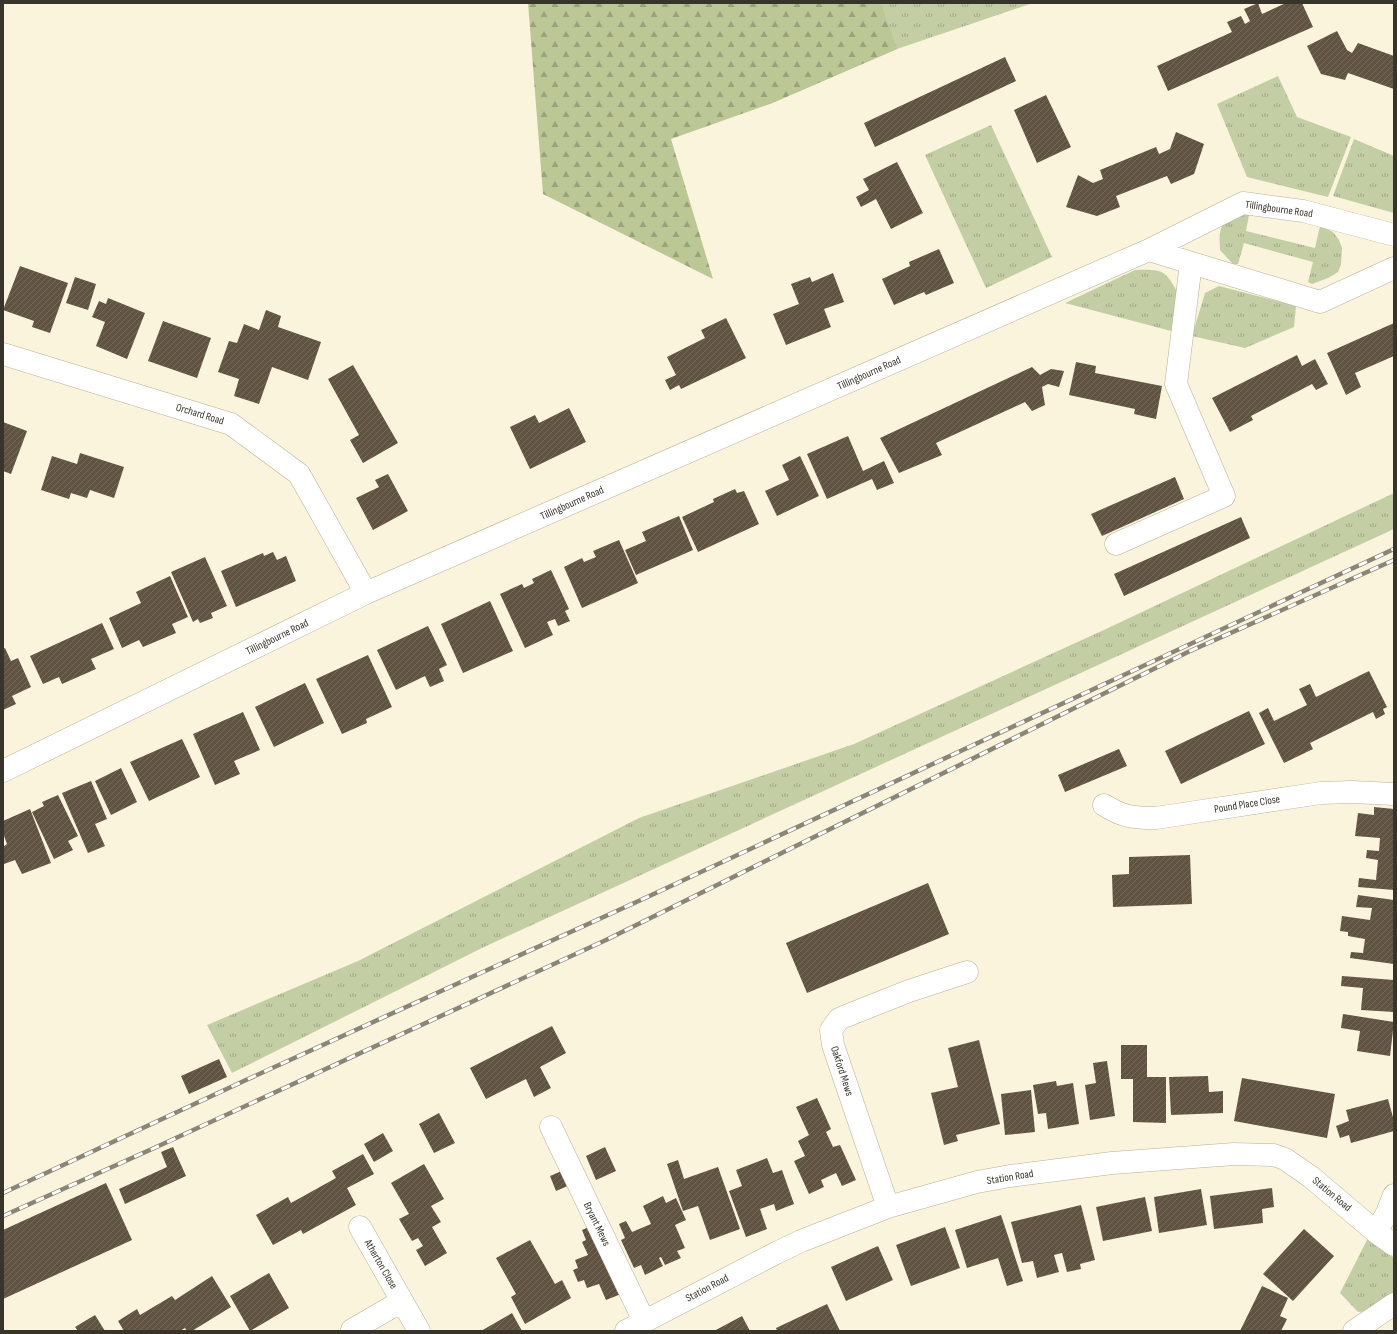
<svg xmlns="http://www.w3.org/2000/svg" width="1397" height="1334" viewBox="0 0 1397 1334" font-family="'Sofia Sans Condensed',sans-serif">
	<style>
		.grass { fill: url(#grass-tufts) }
		.forest { fill: url(#forest-firs) }
		.building { fill: url(#building-hatch) }
		.lines { fill: none; stroke-linecap: round; stroke-linejoin: round }
		.minor-casing { stroke: #b6b09a; stroke-width: 23 }
		.minor { stroke: #fff; stroke-width: 22 }
		.rail-casing { stroke: #8a8576; stroke-width: 4.5 }
		.rail { stroke: #fff; stroke-width: 3; stroke-dasharray: 9; stroke-linecap: butt }
		.labels { text-anchor: middle; dominant-baseline: central; stroke-width: 4; stroke-linejoin: round; paint-order: stroke }
		.street-label { font-size: 11px; fill: #37342b; stroke: #fff }
	</style>
	<defs>
		<pattern id="grass-tufts" width="24" height="20" patternUnits="userSpaceOnUse"><rect width="24" height="20" fill="#c4cea5"/><path d="M3 7l-1-3M5 7V3M7 7l1-3M15 17l-1-3M17 17v-4M19 17l1-3" fill="none" stroke="#a0a887"/></pattern>
		<pattern id="forest-firs" width="22" height="20" patternUnits="userSpaceOnUse"><rect width="22" height="20" fill="#bbc795"/><path d="M5 1l3.5 6h-7zM16 11l3.5 6h-7z" fill="#99a27a"/></pattern>
		<pattern id="building-hatch" width="6" height="6" patternUnits="userSpaceOnUse"><rect width="6" height="6" fill="#605342"/><path d="M-1 1l2-2M0 6l6-6M5 7l2-2" fill="none" stroke="#74695b"/></pattern>
	</defs>
	<rect width="100%" height="100%" fill="#fbf4dc"/>
	<path class="grass" d="M 742,3 L 1033,3 L 897,49 L 770,104 Z
		M 1278,76 L 1297,117 L 1351,137 L 1328,197 L 1247,177 L 1217,104 Z
		M 991,125 L 1052,257 L 986,288 L 925,155 Z
		M 1354,139 L 1394,156 L 1394,213 L 1333,196 Z
		M 1250,210 L 1246,231 L 1315,248 L 1320,226 L 1333,232 L 1339,240 L 1342,248 L 1341,265 L 1338,272 L 1328,278 L 1312,284 L 1308,282 L 1313,262 L 1244,243 L 1238,264 L 1233,264 L 1220,250 C 1220,245 1219,239 1220,234 C 1222,217 1236,215 1250,210 Z
		M 1135,270 C 1164,269 1165,270 1179,295 L 1171,331 L 1065,303 Z
		M 1219,286 L 1296,306 L 1294,327 L 1245,348 L 1192,336 L 1205,293 Z
		M 1394,493 L 1394,529 L 484,947 L 232,1073 L 207,1025 L 358,961 L 639,818 L 854,744 L 1106,629 Z
		M 1368,1238 L 1394,1258 L 1394,1292 L 1367,1311 L 1358,1312 L 1340,1293 Z"/>
	<path class="forest" d="M 528,3 L 881,3 L 897,49 L 770,104 L 671,139 L 713,279 L 543,194 Z"/>
	<path class="building" d="M 1258,3 L 1262,14 L 1286,3 L 1302,3 L 1313,27 L 1168,91 L 1157,66 L 1232,32 L 1227,22 L 1241,16 L 1245,24 L 1250,21 L 1244,9 Z
		M 1337,31 L 1347,50 L 1352,53 L 1358,43 L 1394,56 L 1394,89 L 1348,73 L 1345,80 L 1321,74 L 1307,46 Z
		M 1005,57 L 1016,81 L 875,147 L 864,123 Z
		M 1046,95 L 1071,147 L 1037,163 L 1014,110 Z
		M 1176,132 L 1204,144 L 1194,174 L 1171,184 L 1167,176 L 1116,196 L 1120,207 L 1097,216 L 1066,207 L 1078,175 L 1093,183 L 1103,179 L 1100,170 L 1156,147 L 1159,154 L 1170,149 Z
		M 897,162 L 923,213 L 891,229 L 876,199 L 861,207 L 856,197 L 869,190 L 863,179 Z
		M 939,249 L 954,283 L 926,295 L 924,292 L 894,305 L 882,279 L 910,266 L 909,262 Z
		M 20,266 L 68,283 L 50,333 L 32,327 L 34,321 L 3,310 Z
		M 833,273 L 844,302 L 824,309 L 831,327 L 786,345 L 773,314 L 799,304 L 791,284 L 810,277 L 812,282 Z
		M 75,277 L 96,284 L 88,310 L 66,303 Z
		M 108,298 L 145,313 L 127,359 L 96,346 L 105,322 L 92,317 L 99,301 L 106,304 Z
		M 266,310 L 281,316 L 278,327 L 321,342 L 308,380 L 272,367 L 259,404 L 234,396 L 239,379 L 218,372 L 229,341 L 237,343 L 244,324 L 259,330 Z
		M 726,318 L 746,358 L 681,389 L 679,385 L 670,390 L 665,380 L 676,375 L 667,357 L 705,338 L 701,330 Z
		M 163,321 L 211,338 L 197,378 L 148,361 Z
		M 1394,323 L 1394,356 L 1355,373 L 1361,387 L 1346,395 L 1327,353 Z
		M 1297,355 L 1302,366 L 1315,359 L 1328,384 L 1316,390 L 1312,384 L 1251,416 L 1253,420 L 1230,432 L 1212,398 Z
		M 1076,362 L 1096,366 L 1095,373 L 1162,386 L 1156,419 L 1134,414 L 1135,409 L 1069,395 Z
		M 353,365 L 398,443 L 363,463 L 350,440 L 359,435 L 328,379 Z
		M 1032,367 L 1040,375 L 1051,369 L 1064,371 L 1059,387 L 1048,384 L 1042,387 L 1045,405 L 1032,411 L 1025,402 L 936,443 L 942,455 L 899,473 L 880,438 Z
		M 569,408 L 586,442 L 530,469 L 510,427 L 535,415 L 539,423 Z
		M 3,422 L 27,431 L 11,474 L 3,471 Z
		M 848,436 L 863,471 L 884,461 L 894,483 L 877,490 L 872,479 L 827,499 L 807,454 Z
		M 80,453 L 124,467 L 114,498 L 90,490 L 87,498 L 71,493 L 69,499 L 41,490 L 52,456 L 77,464 Z
		M 800,456 L 819,496 L 777,516 L 765,491 L 789,480 L 782,465 Z
		M 388,474 L 408,511 L 373,530 L 356,498 L 379,487 L 375,480 Z
		M 1175,477 L 1184,499 L 1102,536 L 1091,514 Z
		M 735,489 L 737,493 L 744,491 L 759,524 L 698,552 L 682,517 L 714,502 L 713,499 Z
		M 679,516 L 693,550 L 636,575 L 625,550 L 646,541 L 642,532 Z
		M 1241,517 L 1250,538 L 1124,596 L 1114,574 Z
		M 619,540 L 638,583 L 582,608 L 564,567 L 582,558 L 584,562 L 596,557 L 593,551 Z
		M 273,552 L 277,560 L 286,556 L 296,581 L 236,607 L 221,571 L 263,553 L 264,556 Z
		M 205,557 L 227,606 L 211,613 L 213,618 L 200,623 L 198,619 L 193,622 L 171,572 Z
		M 551,570 L 569,609 L 565,611 L 570,621 L 558,626 L 555,619 L 547,622 L 553,635 L 525,648 L 500,594 L 522,584 L 524,588 L 534,583 L 532,579 Z
		M 170,576 L 188,617 L 172,624 L 176,633 L 143,647 L 139,640 L 122,648 L 109,618 L 141,603 L 136,592 Z
		M 490,601 L 513,651 L 463,673 L 441,624 Z
		M 102,623 L 114,649 L 91,659 L 96,669 L 62,684 L 59,677 L 43,684 L 30,656 Z
		M 428,626 L 447,665 L 439,669 L 444,681 L 430,687 L 425,676 L 396,690 L 377,650 Z
		M 5,648 L 11,661 L 18,658 L 31,687 L 12,696 L 16,704 L 3,710 L 3,649 Z
		M 368,655 L 392,707 L 366,719 L 367,723 L 342,734 L 316,679 Z
		M 1369,671 L 1387,707 L 1383,709 L 1385,714 L 1376,719 L 1373,712 L 1310,743 L 1313,749 L 1284,763 L 1259,713 L 1268,708 L 1274,721 L 1307,705 L 1299,689 L 1310,684 L 1316,697 Z
		M 305,683 L 324,723 L 274,747 L 255,707 Z
		M 1249,711 L 1265,744 L 1181,784 L 1165,751 Z
		M 243,712 L 260,750 L 234,761 L 240,774 L 215,785 L 193,734 Z
		M 182,739 L 200,777 L 149,801 L 130,762 Z
		M 1119,749 L 1127,766 L 1065,792 L 1058,775 Z
		M 121,768 L 137,802 L 111,815 L 95,781 Z
		M 91,781 L 107,819 L 95,824 L 105,846 L 88,853 L 62,793 Z
		M 58,795 L 78,836 L 68,841 L 73,850 L 54,859 L 32,812 L 44,806 L 42,802 Z
		M 1374,807 L 1394,809 L 1394,890 L 1358,887 L 1359,878 L 1376,880 L 1378,860 L 1366,858 L 1367,850 L 1379,851 L 1380,838 L 1355,836 L 1358,813 L 1374,815 Z
		M 30,809 L 51,863 L 22,874 L 15,860 L 4,864 L 3,863 L 3,847 L 7,844 L 3,833 L 3,821 Z
		M 1190,855 L 1192,904 L 1113,907 L 1112,875 L 1129,874 L 1129,857 Z
		M 928,883 L 949,934 L 807,993 L 786,943 Z
		M 1358,895 L 1394,900 L 1394,964 L 1350,958 L 1351,952 L 1363,953 L 1365,939 L 1348,936 L 1348,932 L 1340,931 L 1342,916 L 1370,920 L 1372,908 L 1356,907 Z
		M 1342,976 L 1394,980 L 1394,1012 L 1361,1010 L 1363,988 L 1341,986 Z
		M 1343,1014 L 1394,1022 L 1390,1056 L 1357,1051 L 1360,1031 L 1341,1028 Z
		M 552,1026 L 566,1053 L 540,1067 L 551,1088 L 534,1097 L 526,1079 L 486,1099 L 470,1068 Z
		M 979,1040 L 1000,1124 L 956,1135 L 958,1141 L 944,1145 L 931,1093 L 958,1087 L 948,1048 Z
		M 1121,1045 L 1147,1045 L 1147,1077 L 1166,1077 L 1166,1123 L 1133,1122 L 1133,1079 L 1121,1079 Z
		M 219,1059 L 227,1077 L 189,1094 L 181,1076 Z
		M 1107,1061 L 1115,1116 L 1090,1120 L 1085,1085 L 1096,1083 L 1093,1063 Z
		M 1208,1076 L 1209,1092 L 1223,1091 L 1223,1113 L 1171,1115 L 1169,1077 Z
		M 1242,1078 L 1335,1094 L 1327,1138 L 1234,1121 Z
		M 1056,1081 L 1057,1086 L 1073,1083 L 1079,1124 L 1048,1129 L 1046,1113 L 1038,1114 L 1033,1085 Z
		M 1031,1090 L 1035,1132 L 1005,1135 L 1001,1094 Z
		M 817,1098 L 831,1129 L 826,1132 L 833,1147 L 840,1145 L 856,1180 L 842,1186 L 836,1173 L 821,1180 L 824,1187 L 809,1194 L 794,1161 L 805,1156 L 798,1141 L 809,1135 L 796,1107 Z
		M 1388,1099 L 1394,1121 L 1394,1131 L 1351,1143 L 1349,1135 L 1340,1138 L 1336,1126 L 1349,1121 L 1346,1110 Z
		M 439,1113 L 455,1143 L 434,1153 L 419,1124 Z
		M 383,1133 L 393,1151 L 374,1162 L 364,1144 Z
		M 173,1147 L 186,1176 L 125,1204 L 119,1189 L 167,1167 L 161,1152 Z
		M 605,1147 L 616,1171 L 596,1180 L 586,1156 Z
		M 363,1154 L 374,1174 L 347,1188 L 356,1205 L 303,1234 L 301,1230 L 273,1245 L 256,1215 L 288,1197 L 291,1203 L 336,1178 L 332,1171 Z
		M 767,1158 L 773,1173 L 782,1170 L 794,1204 L 776,1211 L 774,1204 L 760,1209 L 767,1229 L 746,1237 L 729,1191 L 742,1186 L 736,1170 Z
		M 678,1160 L 684,1179 L 718,1167 L 740,1229 L 710,1240 L 698,1206 L 683,1211 L 667,1164 Z
		M 424,1164 L 444,1199 L 431,1206 L 441,1222 L 432,1227 L 447,1253 L 425,1266 L 416,1250 L 423,1246 L 418,1238 L 412,1241 L 399,1219 L 409,1214 L 391,1183 Z
		M 564,1170 L 570,1185 L 556,1191 L 550,1176 Z
		M 106,1183 L 132,1240 L 3,1299 L 3,1230 Z
		M 1272,1188 L 1274,1207 L 1262,1209 L 1263,1223 L 1214,1229 L 1210,1196 Z
		M 1201,1189 L 1207,1225 L 1159,1233 L 1154,1197 Z
		M 663,1196 L 666,1203 L 676,1198 L 686,1220 L 675,1225 L 685,1248 L 677,1251 L 681,1258 L 665,1265 L 661,1257 L 659,1258 L 663,1266 L 645,1275 L 641,1265 L 634,1268 L 621,1240 L 625,1238 L 619,1224 L 626,1221 L 632,1232 L 651,1224 L 643,1206 Z
		M 1145,1197 L 1152,1231 L 1103,1241 L 1096,1207 Z
		M 1081,1205 L 1095,1260 L 1080,1264 L 1081,1269 L 1067,1272 L 1062,1253 L 1054,1255 L 1059,1272 L 1037,1278 L 1033,1261 L 1022,1263 L 1011,1222 Z
		M 1001,1215 L 1023,1281 L 1007,1286 L 998,1258 L 967,1268 L 955,1230 Z
		M 589,1227 L 621,1294 L 606,1300 L 599,1284 L 587,1288 L 584,1280 L 578,1282 L 573,1270 L 578,1268 L 575,1260 L 588,1255 L 582,1242 L 586,1240 L 582,1230 Z
		M 945,1227 L 960,1268 L 911,1286 L 896,1245 Z
		M 1304,1229 L 1334,1256 L 1293,1301 L 1263,1274 Z
		M 530,1240 L 555,1284 L 562,1280 L 571,1298 L 525,1324 L 511,1297 L 516,1294 L 496,1258 Z
		M 878,1246 L 893,1280 L 846,1301 L 831,1267 Z
		M 269,1273 L 289,1308 L 250,1331 L 230,1296 Z
		M 212,1276 L 231,1307 L 192,1331 L 187,1331 L 185,1328 L 180,1331 L 124,1331 L 118,1321 L 137,1309 L 140,1315 L 172,1296 L 175,1300 Z
		M 1262,1286 L 1288,1298 L 1280,1316 L 1287,1319 L 1281,1331 L 1277,1330 L 1276,1331 L 1240,1331 Z
		M 827,1304 L 840,1331 L 777,1331 L 776,1328 Z
		M 512,1313 L 522,1331 L 481,1331 Z
		M 95,1315 L 105,1331 L 78,1331 L 75,1327 Z
		M 742,1316 L 750,1331 L 714,1331 Z"/>
	<g class="lines">
		<defs>
			<path id="minor" d="M 1394,235 L 1303,211 L 1243,203 L 1149,250 L 1320,302 L 1394,268
				M 3,354 L 231,424 L 299,474 L 366,593
				M 1116,544 L 1224,496 L 1176,384 L 1191,263
				M 3,771 L 366,593 L 1149,250
				M 1104,805 C 1123,817 1133,818 1156,818 L 1321,793 L 1352,792 L 1394,794
				M 551,1127 L 644,1321
				M 888,1207 L 833,1045 L 831,1030 L 839,1019 L 846,1016 L 909,991 L 967,972
				M 360,1227 L 419,1331
				M 1376,1232 L 1387,1213 L 1394,1195
				M 352,1330 L 402,1301
				M 626,1331 L 776,1253 L 801,1241 L 888,1207 L 977,1182 L 1010,1176 L 1112,1163 L 1234,1154 L 1274,1155 L 1285,1159 L 1311,1177 L 1376,1232 L 1394,1245
				M 1354,1331 L 1394,1304"/>
		</defs>
		<use href="#minor" class="minor-casing"/>
		<use href="#minor" class="minor"/>
		<defs>
			<path id="rail" d="M 3,1193 L 246,1080 L 643,899 L 1394,549
				M 3,1216 L 152,1149 L 606,940 L 1188,652 L 1394,560"/>
		</defs>
		<use href="#rail" class="rail-casing"/>
		<use href="#rail" class="rail"/>
	</g>
	<g class="labels">
		<g class="street-label">
			<text transform="translate(1279 209) rotate(8)">Tillingbourne Road</text>
			<text transform="translate(869 373) rotate(-24)">Tillingbourne Road</text>
			<text transform="translate(200 414) rotate(17)">Orchard Road</text>
			<text transform="translate(572 503) rotate(-24)">Tillingbourne Road</text>
			<text transform="translate(277 637) rotate(-26)">Tillingbourne Road</text>
			<text transform="translate(1247 804) rotate(-9)">Pound Place Close</text>
			<text transform="translate(842 1071) rotate(72)">Oakford Mews</text>
			<text transform="translate(1010 1177) rotate(-9)">Station Road</text>
			<text transform="translate(1332 1194) rotate(40)">Station Road</text>
			<text transform="translate(597 1224) rotate(64)">Bryant Mews</text>
			<text transform="translate(381 1264) rotate(60)">Atherton Close</text>
			<text transform="translate(707 1288) rotate(-28)">Station Road</text>
		</g>
	</g>
	<rect width="1397" height="1334" fill="none" stroke="#37342b" stroke-width="8"/>
</svg>
